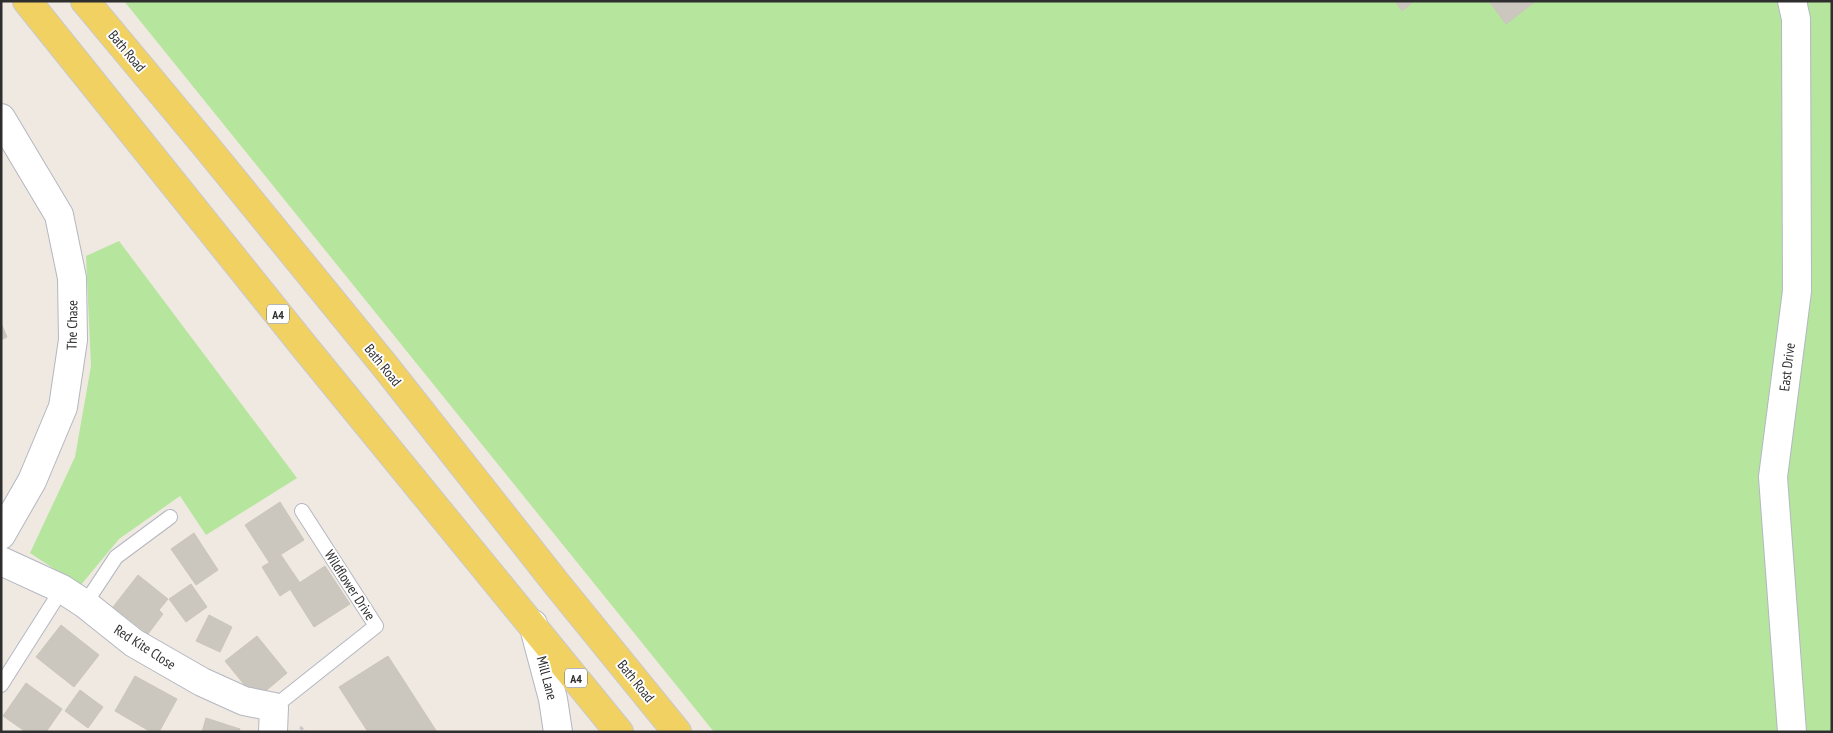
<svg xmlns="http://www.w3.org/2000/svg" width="1833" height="733" viewBox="0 0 1833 733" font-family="'PT Sans Narrow',sans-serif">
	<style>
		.green { fill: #b6e59e }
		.building { fill: #cbc7bf; stroke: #cbc5ba }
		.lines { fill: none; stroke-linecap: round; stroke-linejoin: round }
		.service-casing { stroke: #b4b7c1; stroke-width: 16 }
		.minor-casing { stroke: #b4b7c1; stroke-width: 30 }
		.primary-casing { stroke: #c9c9c9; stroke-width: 30 }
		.path { stroke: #c9c9c9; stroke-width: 3; stroke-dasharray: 4 2.5; stroke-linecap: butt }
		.service { stroke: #fff; stroke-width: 14 }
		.minor { stroke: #fff; stroke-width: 28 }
		.primary { stroke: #f2d163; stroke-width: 28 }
		.labels { text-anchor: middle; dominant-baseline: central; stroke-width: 4; stroke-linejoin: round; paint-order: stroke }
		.shield { fill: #fff; stroke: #6d6d6d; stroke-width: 1 }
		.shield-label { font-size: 12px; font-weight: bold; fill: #2e2e2e }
		.street-label { font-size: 14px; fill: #2e2e2e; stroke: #fff }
	</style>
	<rect width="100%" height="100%" fill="#efe9e1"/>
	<path class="green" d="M 124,1 L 1832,1 L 1832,732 L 714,732 Z
		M 119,241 L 297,478 L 206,535 L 180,496 L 119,539 L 80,586 L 30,553 L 75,457 L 91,366 L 86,256 Z"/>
	<path class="building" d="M 1395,1 L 1414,1 L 1402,11 Z
		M 1489,1 L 1536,1 L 1506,24 Z
		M 1,323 L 7,337 L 1,340 Z
		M 280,502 L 304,540 L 269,562 L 245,525 Z
		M 194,533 L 218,570 L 196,585 L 171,549 Z
		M 281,555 L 300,583 L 280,596 L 262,567 Z
		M 325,566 L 350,604 L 314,627 L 290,589 Z
		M 138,575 L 168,599 L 159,610 L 163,614 L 148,634 L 113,607 Z
		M 191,584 L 207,607 L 186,622 L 169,599 Z
		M 209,615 L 232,627 L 220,652 L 196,641 Z
		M 61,625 L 99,655 L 74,687 L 36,657 Z
		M 257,636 L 287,673 L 256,699 L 225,661 Z
		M 388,656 L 437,732 L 368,732 L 339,687 Z
		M 135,676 L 177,699 L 159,732 L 151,732 L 115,711 Z
		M 26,683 L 62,709 L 46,732 L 26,732 L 3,716 Z
		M 80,690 L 103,707 L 88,728 L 65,711 Z
		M 206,718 L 240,729 L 239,732 L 202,732 Z"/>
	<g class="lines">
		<defs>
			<path id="service" d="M 85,604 L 116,557 L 170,517
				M 1,685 L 62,589
				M 274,707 L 376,626 L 302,511"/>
			<path id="minor" d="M 1,118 L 59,215 L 72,278 L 73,340 L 63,407 L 32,481 L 1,535
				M 1,561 L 62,589 L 85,604 L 134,643 L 202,682 L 244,701 L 274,707 L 273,732
				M 533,624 L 553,699 L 558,732
				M 1792,732 L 1773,477 L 1797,291 L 1796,19 L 1792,1"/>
			<path id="primary" d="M 27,1 L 303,345 L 619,732
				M 85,1 L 205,145 L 385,366 L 556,583 L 677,732"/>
		</defs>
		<use href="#service" class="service-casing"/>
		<use href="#minor" class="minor-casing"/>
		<use href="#primary" class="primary-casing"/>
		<path class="path" d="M 300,727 L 306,732"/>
		<use href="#service" class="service"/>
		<use href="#minor" class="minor"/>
		<use href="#primary" class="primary"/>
	</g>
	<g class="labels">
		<g class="shield">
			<rect x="267" y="304.5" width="22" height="19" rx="4"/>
			<rect x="565" y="668.5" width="22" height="19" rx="4"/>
		</g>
		<g class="shield-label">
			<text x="278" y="314">A4</text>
			<text x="576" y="678">A4</text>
		</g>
		<g class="street-label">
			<text transform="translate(127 51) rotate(50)">Bath Road</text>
			<text transform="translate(72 325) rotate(-89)">The Chase</text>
			<text transform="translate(383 365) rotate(51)">Bath Road</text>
			<text transform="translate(1787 367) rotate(-83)">East Drive</text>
			<text transform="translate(350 585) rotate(57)">Wildflower Drive</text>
			<text transform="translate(145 647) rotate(33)">Red Kite Close</text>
			<text transform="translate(547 678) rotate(75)">Mill Lane</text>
			<text transform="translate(636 681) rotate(51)">Bath Road</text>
		</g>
	</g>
	<rect width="1833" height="733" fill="none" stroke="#2e2e2e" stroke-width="5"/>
</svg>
